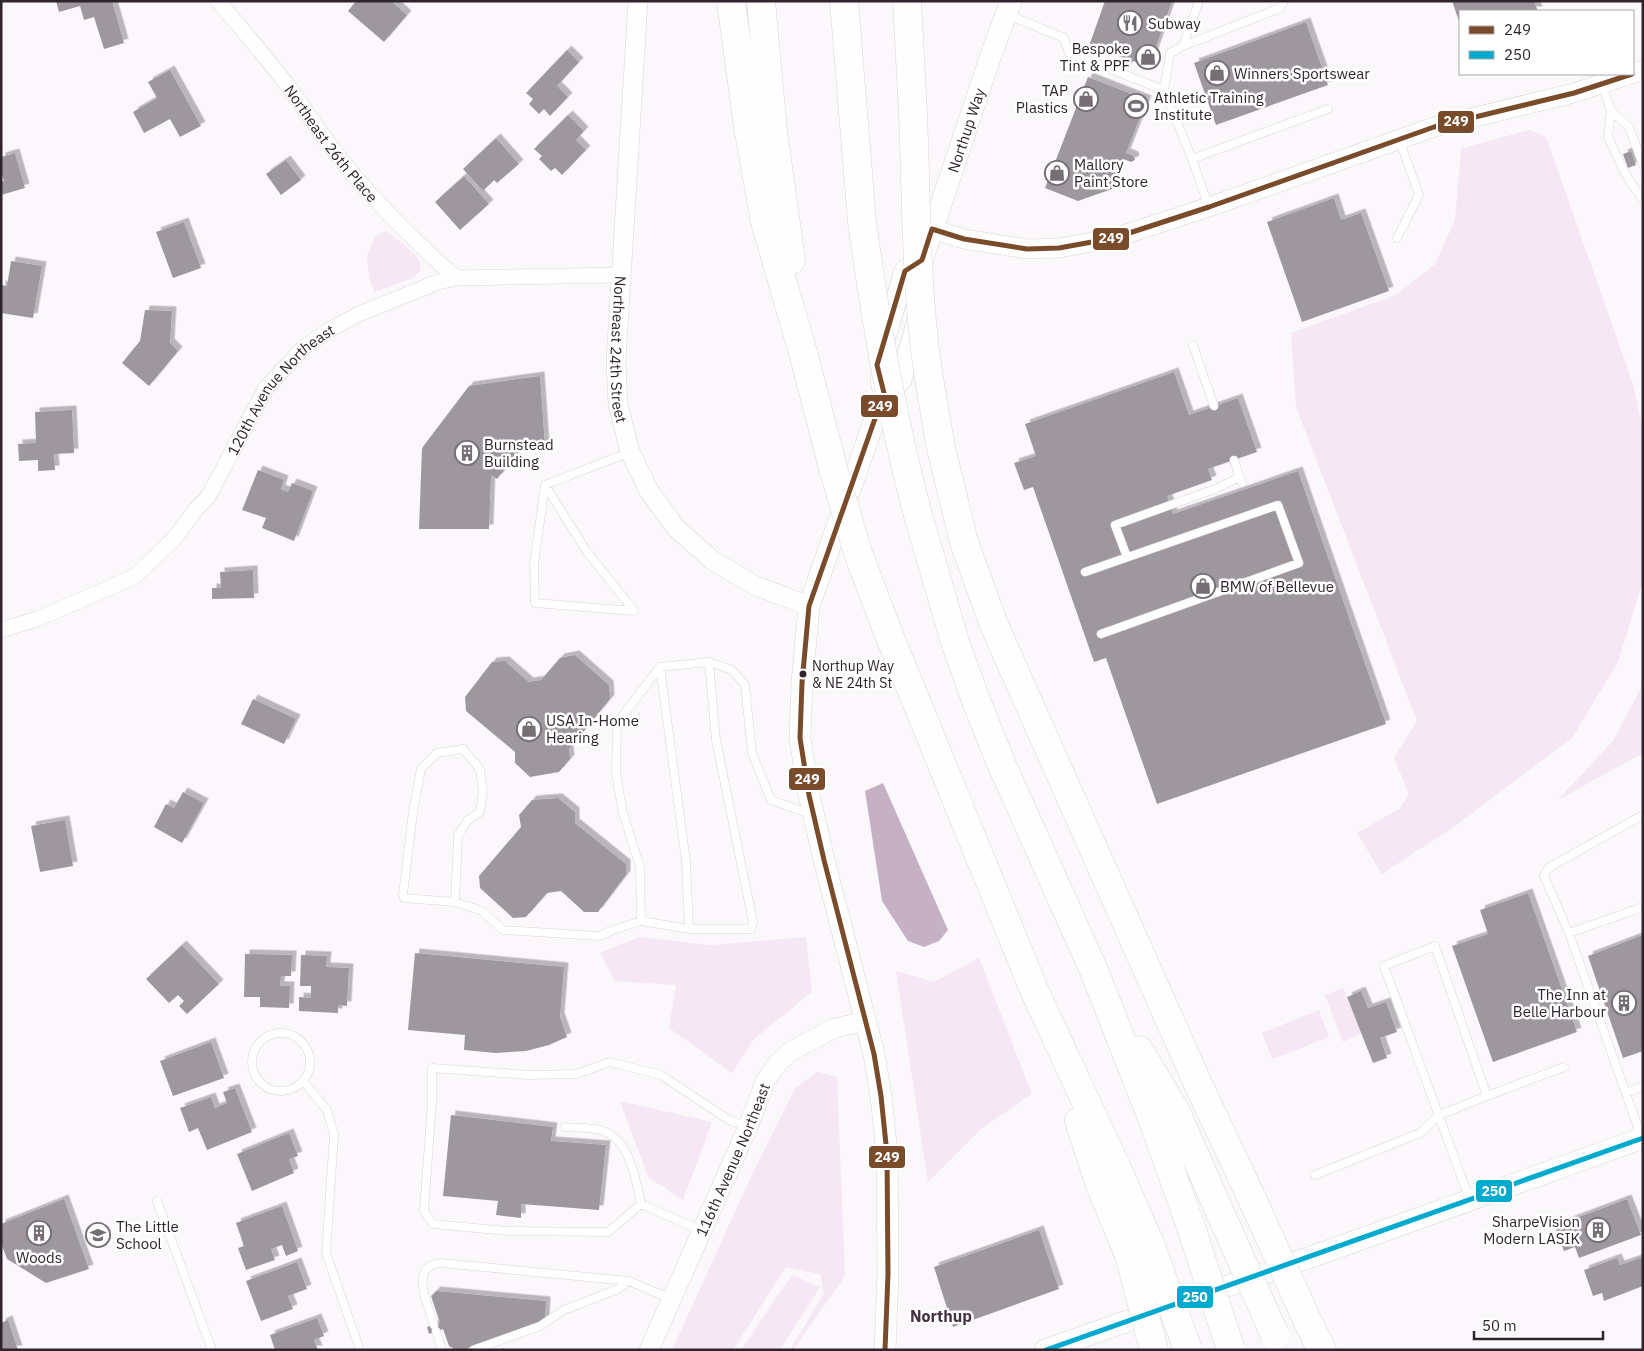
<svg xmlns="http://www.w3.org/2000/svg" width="1644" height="1351" viewBox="0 0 1644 1351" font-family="'IBM Plex Sans',sans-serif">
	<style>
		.green { fill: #f5e7f4 }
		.water { fill: #c6b0c4 }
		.building { fill: #9e989e; filter: url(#shadow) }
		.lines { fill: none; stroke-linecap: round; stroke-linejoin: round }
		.service-casing { stroke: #dad4d9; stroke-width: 9 }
		.minor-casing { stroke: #dad4d9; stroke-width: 16 }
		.tertiary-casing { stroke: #dad4d9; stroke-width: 20 }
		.secondary-casing { stroke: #dad4d9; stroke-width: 22 }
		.motorway-casing { stroke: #dad4d9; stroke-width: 29 }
		.service { stroke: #fefefe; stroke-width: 8 }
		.minor { stroke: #fefefe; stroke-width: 15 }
		.tertiary { stroke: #fefefe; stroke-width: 19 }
		.secondary { stroke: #fefefe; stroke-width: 21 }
		.motorway { stroke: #fefefe; stroke-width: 28 }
		.motorway-bridge-casing { stroke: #dad4d9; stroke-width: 29; stroke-linecap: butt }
		.motorway-bridge { stroke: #fefefe; stroke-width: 28 }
		.bus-1-casing { stroke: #fff; stroke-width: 9 }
		.bus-2-casing { stroke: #fff; stroke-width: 9 }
		.bus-1 { stroke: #7a4b2a; stroke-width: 5 }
		.bus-2 { stroke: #00a9ce; stroke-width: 5 }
		.bus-dot { fill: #2e242d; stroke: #fff; stroke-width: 2 }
		.labels { text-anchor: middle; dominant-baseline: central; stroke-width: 5; stroke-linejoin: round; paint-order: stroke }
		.bus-label { font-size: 14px; fill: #2e242d; stroke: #fff; text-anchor: start }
		.poi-label { font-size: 15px; fill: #2e242d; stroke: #fff; text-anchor: start }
		.street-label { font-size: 15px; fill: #2e242d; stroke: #fff }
		.neighbourhood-label { font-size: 16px; font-weight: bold; fill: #463044; stroke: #fff }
		.line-badge { stroke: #fff; stroke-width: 2 }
		.badge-label { font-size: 14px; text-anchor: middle; font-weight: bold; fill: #fff }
	</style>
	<defs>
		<filter id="shadow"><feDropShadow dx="4.5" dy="-4.5" stdDeviation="0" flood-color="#0004"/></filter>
	</defs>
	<rect width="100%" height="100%" fill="#fbf8fb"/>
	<path class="green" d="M 1529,130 L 1546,137 L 1633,384 L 1643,431 L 1643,580 L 1618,662 L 1572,738 L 1458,824 L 1382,874 L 1357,833 L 1399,809 L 1409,795 L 1394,757 L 1417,721 L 1296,407 L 1291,333 L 1396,295 L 1435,264 L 1455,220 L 1461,149 Z
		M 386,231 C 399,242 436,262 413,278 L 374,292 L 369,277 L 367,255 L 375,236 Z
		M 1643,684 L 1643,753 L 1558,800 L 1613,741 Z
		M 640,937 L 710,945 L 806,937 L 812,992 L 754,1039 L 732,1073 L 669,1028 L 676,985 L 615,981 L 600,953 Z
		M 979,958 L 1032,1094 L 982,1128 L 928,1182 L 896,971 L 934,982 Z
		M 1343,988 L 1362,1034 L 1343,1042 L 1325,995 Z
		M 1319,1010 L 1329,1037 L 1272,1059 L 1262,1033 Z
		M 817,1072 L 837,1077 L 845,1276 L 793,1350 L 790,1350 L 824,1293 L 820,1274 L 786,1267 L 733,1350 L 672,1350 L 755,1168 L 795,1088 Z
		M 620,1101 L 712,1122 L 683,1200 L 648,1177 Z
		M 792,1275 L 820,1287 L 780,1350 L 741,1350 Z"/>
	<path class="water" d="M 883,783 L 948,930 L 939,941 L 924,947 L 908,941 L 882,901 L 865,791 Z"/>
	<path class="building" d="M 56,1 L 112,1 L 124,43 L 104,49 L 94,17 L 84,20 L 80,6 L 59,12 Z
		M 356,1 L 391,1 L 407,15 L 384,42 L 348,11 Z
		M 1105,1 L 1172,1 L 1149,67 L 1133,61 L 1131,64 L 1130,60 L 1089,46 Z
		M 1452,1 L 1534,1 L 1538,11 L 1460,11 L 1460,24 Z
		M 1306,22 L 1328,85 L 1216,125 L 1194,63 Z
		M 567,50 L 579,62 L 557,86 L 568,97 L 550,116 L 544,109 L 539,114 L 529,104 L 533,99 L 526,93 Z
		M 170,70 L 201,126 L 180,137 L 170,119 L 144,133 L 133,112 L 157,98 L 148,82 Z
		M 1088,77 L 1147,100 L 1126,153 L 1134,156 L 1135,160 L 1131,162 L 1123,159 L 1112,189 L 1078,201 L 1045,188 Z
		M 568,115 L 584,131 L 576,140 L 586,150 L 562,175 L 555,168 L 551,171 L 539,159 L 542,156 L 534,149 Z
		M 496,138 L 519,164 L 497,183 L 494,180 L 483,191 L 463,169 Z
		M 1631,151 L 1636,165 L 1628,168 L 1623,154 Z
		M 15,153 L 25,188 L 1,195 L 1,182 L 4,181 L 1,172 L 1,157 Z
		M 286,160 L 301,180 L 281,195 L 266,174 Z
		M 464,176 L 489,204 L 460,230 L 435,202 Z
		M 1334,198 L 1341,220 L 1361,213 L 1389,291 L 1302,322 L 1267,222 Z
		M 184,222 L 201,268 L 173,278 L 156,232 Z
		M 11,261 L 42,266 L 33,318 L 1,313 L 1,285 L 7,286 Z
		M 145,310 L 172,311 L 170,343 L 178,351 L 149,386 L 122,363 L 140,341 Z
		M 1174,372 L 1189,415 L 1238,398 L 1257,452 L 1208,469 L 1212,480 L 1167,496 L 1173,514 L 1298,471 L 1386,724 L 1157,804 L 1106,658 L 1094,662 L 1033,487 L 1024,490 L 1014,463 L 1036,456 L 1025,424 Z
		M 540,376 L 545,447 L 511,450 L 516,455 L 497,479 L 491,475 L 489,529 L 419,529 L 422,448 L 469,386 Z
		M 72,410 L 74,453 L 54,454 L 55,470 L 38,471 L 38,460 L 19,461 L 18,444 L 36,443 L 35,412 Z
		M 258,470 L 284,480 L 281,489 L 288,492 L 292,483 L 313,491 L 294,541 L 262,528 L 266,518 L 242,510 Z
		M 253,570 L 254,598 L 212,599 L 212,588 L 221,588 L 220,572 Z
		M 575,655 L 609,685 L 610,699 L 569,749 L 570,759 L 559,772 L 530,777 L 515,763 L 515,752 L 466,711 L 465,697 L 492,662 L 505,661 L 529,682 L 541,680 L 560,658 Z
		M 253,699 L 296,719 L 284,744 L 241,724 Z
		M 183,792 L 204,803 L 182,843 L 154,827 L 166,804 L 174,808 Z
		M 558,798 L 575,812 L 575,823 L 626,864 L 626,875 L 598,912 L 584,912 L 561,891 L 547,893 L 526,917 L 513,918 L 480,888 L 479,876 L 521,827 L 519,815 L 532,800 Z
		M 65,820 L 73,866 L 40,872 L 31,826 Z
		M 1528,893 L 1577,1032 L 1493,1062 L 1452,946 L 1488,934 L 1480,910 Z
		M 1643,935 L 1643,1051 L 1623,1058 L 1588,956 Z
		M 182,945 L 219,984 L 187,1014 L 179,1006 L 184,1001 L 178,995 L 169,1003 L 146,979 Z
		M 415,953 L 564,967 L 560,1017 L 567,1037 L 549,1045 L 526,1051 L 496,1053 L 464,1050 L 465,1035 L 408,1030 Z
		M 245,954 L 292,955 L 291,976 L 281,976 L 280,986 L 290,986 L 289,1008 L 260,1007 L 260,997 L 244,997 Z
		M 301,955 L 327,956 L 326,967 L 349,968 L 347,1006 L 338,1005 L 338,1013 L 299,1011 L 299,997 L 311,998 L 311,986 L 300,986 Z
		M 1361,991 L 1368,1008 L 1386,1002 L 1397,1032 L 1380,1038 L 1387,1058 L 1373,1063 L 1347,997 Z
		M 211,1042 L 224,1078 L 173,1096 L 160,1061 Z
		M 235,1088 L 252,1132 L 207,1150 L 198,1128 L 189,1132 L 180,1108 L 211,1097 L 215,1108 L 227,1103 L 223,1092 Z
		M 451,1115 L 553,1127 L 551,1141 L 606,1145 L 599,1210 L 521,1204 L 521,1218 L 496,1215 L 498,1201 L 443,1196 Z
		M 289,1133 L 298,1156 L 289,1159 L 294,1173 L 252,1191 L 237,1154 Z
		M 64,1199 L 89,1269 L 46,1283 L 7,1259 L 1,1243 L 1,1224 Z
		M 1627,1199 L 1641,1235 L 1579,1258 L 1575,1247 L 1564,1251 L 1555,1226 Z
		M 282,1206 L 298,1251 L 286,1256 L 282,1245 L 271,1249 L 275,1260 L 246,1270 L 238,1248 L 244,1246 L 236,1223 Z
		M 1039,1230 L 1059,1289 L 953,1327 L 934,1267 Z
		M 1643,1257 L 1643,1286 L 1604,1301 L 1602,1293 L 1593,1296 L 1584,1270 L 1617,1258 L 1620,1265 Z
		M 297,1262 L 307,1289 L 288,1296 L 293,1309 L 261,1321 L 246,1281 Z
		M 436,1291 L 546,1301 L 545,1321 L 464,1350 L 456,1350 L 449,1346 L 443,1329 L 429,1334 L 427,1327 L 440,1323 L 431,1296 Z
		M 317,1318 L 324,1336 L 314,1340 L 318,1350 L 275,1350 L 270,1335 Z
		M 8,1320 L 18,1350 L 1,1350 L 1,1323 Z"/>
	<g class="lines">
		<defs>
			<path id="service" d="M 1006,14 L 1064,38 L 1069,53 L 1164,90 L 1192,159 L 1209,207
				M 1183,46 L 1280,8 L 1284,1
				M 1602,85 L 1611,111 L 1608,137 L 1623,169 L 1632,185 L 1643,199
				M 1164,90 L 1170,53 L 1183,46 L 1199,1
				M 1611,111 L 1629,127 L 1643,165
				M 1192,159 L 1328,109
				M 1397,238 L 1419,195 L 1399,139
				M 1193,345 L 1214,406
				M 1234,460 L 1242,483
				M 545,485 L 587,552 L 634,611 L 535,603 L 534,564 L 545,485 L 630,452
				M 1127,557 L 1115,525 L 1215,489 L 1240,477
				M 1085,572 L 1278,505 L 1299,563 L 1101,634
				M 709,662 L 660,667 L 686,862 L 689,929 L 751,929 L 753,922 L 716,740 L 709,662 L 732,670 L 745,685 L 752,753 L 771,800 L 810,814
				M 660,667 L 617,723 L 616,774 L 623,813 L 640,867 L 641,921 L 689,929
				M 455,902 L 458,835 L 468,820 L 480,812 L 483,792 L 480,769 L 463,749 L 437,753 L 421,769 L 413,812 L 403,894 L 404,898 L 455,902 L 482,911 L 503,930 L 598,936 L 616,929 L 641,921
				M 1569,933 L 1643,907
				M252 1062a29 29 0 1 1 58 0a29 29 0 1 1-58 0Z
				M 303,1081 L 327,1110 L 334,1135 L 326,1253 L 360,1350
				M 1626,1093 L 1643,1086
				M 565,1127 C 577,1128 592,1127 603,1131 C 630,1140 636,1180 641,1204
				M 1641,1136 L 1569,933 L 1544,876 L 1548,868 L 1643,815
				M 1315,1175 L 1420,1133 L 1439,1115 L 1487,1096
				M 1469,1198 L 1384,966 L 1435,946 L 1487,1096 L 1564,1067
				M 157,1201 L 212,1350
				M 702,1231 L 641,1204 L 608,1232 L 507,1231 L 433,1224 L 424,1211 L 432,1103 L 432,1068 L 529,1075 L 576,1074 L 610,1062 L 661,1075 L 729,1120 L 748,1127
				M 434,1325 C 430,1310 413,1276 430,1266 C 433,1264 438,1264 441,1263 L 629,1281 L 671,1299
				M 436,1331 L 442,1350
				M 473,1350 L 540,1326 L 564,1310 L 618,1289 L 629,1281"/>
			<g id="minor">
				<path id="s1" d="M 218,1 C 242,29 266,57 288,86 C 306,110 321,135 339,157 C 374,201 414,241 456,278"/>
				<path id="s2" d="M 1,630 L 37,619 L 134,577 L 174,539 L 196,509 L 208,497 L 266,388 L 303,348 L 329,330 L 359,314 L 438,282 L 456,278 L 622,275"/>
			</g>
			<g id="tertiary">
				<path id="s3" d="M 638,1 L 616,361 L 618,404 L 630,452 L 649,491 L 676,528 L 712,560 L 754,585 L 809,606"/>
				<path d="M 932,229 L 964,239 L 1027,249 L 1059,248 L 1114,238 L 1209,207 L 1434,127 L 1574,93 L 1643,70"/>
				<path id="s4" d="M 649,1350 L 748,1127 L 766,1080 L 777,1064 L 791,1051 L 835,1028 L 866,1021"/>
			</g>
			<g id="secondary">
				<path id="s5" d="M 922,261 L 991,55 L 1011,1"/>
				<path d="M 882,347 L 905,271 L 922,260"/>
				<path d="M 881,381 L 884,393 L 809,606 L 802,683 L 800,738 L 809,795 L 824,860 L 874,1054 L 881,1096 L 887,1154 L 888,1274 L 885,1350"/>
				<path d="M 884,393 L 901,380 L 918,319"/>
				<path d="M 1045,1350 L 1325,1252 L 1643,1138"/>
			</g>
			<path id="motorway" d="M 731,1 L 748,127 L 765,222 L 804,356
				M 761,1 L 773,131 L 791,260
				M 844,1 L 862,222
				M 907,1 L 913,114
				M 932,396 L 941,448 L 964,542 L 994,625 L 1199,1086 L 1254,1203
				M 918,515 L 955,642 L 977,703 L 1001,763 L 1095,973 L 1155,1126 L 1191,1227
				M 889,635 L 1035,992 L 1120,1175 L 1151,1246
				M 1139,1050 L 1176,1112 L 1222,1217
				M 1079,1121 L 1100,1185 L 1129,1255
				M 1308,1322 L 1322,1350"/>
		</defs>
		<use href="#service" class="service-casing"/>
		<use href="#minor" class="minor-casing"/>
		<use href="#tertiary" class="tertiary-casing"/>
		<use href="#secondary" class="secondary-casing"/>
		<use href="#motorway" class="motorway-casing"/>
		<use href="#service" class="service"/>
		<use href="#minor" class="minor"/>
		<use href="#tertiary" class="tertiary"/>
		<use href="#secondary" class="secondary"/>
		<use href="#motorway" class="motorway"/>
		<defs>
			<path id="motorway-bridge" d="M 913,114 C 917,208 915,304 932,396
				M 862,222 C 876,321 892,419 918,515
				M 804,356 L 833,468 L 858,553 L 889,635
				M 1254,1203 L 1308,1322
				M 1222,1217 L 1275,1335
				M 1191,1227 L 1231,1350
				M 1151,1246 L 1188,1350
				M 1129,1255 L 1154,1350"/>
		</defs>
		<use href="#motorway-bridge" class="motorway-bridge-casing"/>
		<use href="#motorway-bridge" class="motorway-bridge"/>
		<defs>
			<path id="bus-1" d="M 932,229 L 964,239 L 1027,249 L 1059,248 L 1114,238 L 1209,207 L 1434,127 L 1574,93 L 1632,74
				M 885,1350 L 888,1274 L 887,1154 L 881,1096 L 874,1054 L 824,860 L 809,795 L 800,738 L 802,683 L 809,606 L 884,393 L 877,365 L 905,271 L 922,260 L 932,229"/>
			<path id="bus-2" d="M 1046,1350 L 1643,1138"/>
		</defs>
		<use href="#bus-1" class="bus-1-casing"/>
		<use href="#bus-2" class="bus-2-casing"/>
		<use href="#bus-1" class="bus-1"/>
		<use href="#bus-2" class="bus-2"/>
	</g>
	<defs>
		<symbol id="restaurant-ring" viewBox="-11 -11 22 22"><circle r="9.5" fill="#fff" stroke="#766e75" stroke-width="1.5"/><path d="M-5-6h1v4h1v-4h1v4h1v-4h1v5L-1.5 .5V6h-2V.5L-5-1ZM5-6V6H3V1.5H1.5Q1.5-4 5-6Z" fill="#766e75"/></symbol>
		<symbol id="shop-ring" viewBox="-11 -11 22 22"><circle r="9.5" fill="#fff" stroke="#766e75" stroke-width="1.5"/><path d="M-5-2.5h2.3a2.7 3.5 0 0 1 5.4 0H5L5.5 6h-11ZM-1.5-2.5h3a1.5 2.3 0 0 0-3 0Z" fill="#766e75"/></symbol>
		<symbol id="stadium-ring" viewBox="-11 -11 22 22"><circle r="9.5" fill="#fff" stroke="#766e75" stroke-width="1.5"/><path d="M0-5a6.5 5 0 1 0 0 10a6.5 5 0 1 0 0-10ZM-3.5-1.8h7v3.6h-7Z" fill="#766e75"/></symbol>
		<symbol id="building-ring" viewBox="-11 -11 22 22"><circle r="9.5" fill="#fff" stroke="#766e75" stroke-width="1.5"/><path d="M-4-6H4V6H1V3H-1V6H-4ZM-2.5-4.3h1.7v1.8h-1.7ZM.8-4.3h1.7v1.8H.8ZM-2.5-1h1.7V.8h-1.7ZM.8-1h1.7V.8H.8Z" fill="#766e75"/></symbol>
		<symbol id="school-ring" viewBox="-11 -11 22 22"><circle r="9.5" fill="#fff" stroke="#766e75" stroke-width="1.5"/><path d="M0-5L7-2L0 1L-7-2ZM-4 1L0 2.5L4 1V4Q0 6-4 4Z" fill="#766e75"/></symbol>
	</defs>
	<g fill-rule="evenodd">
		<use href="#restaurant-ring" x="1116" y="9" width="28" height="28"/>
		<use href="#shop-ring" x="1134" y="43" width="28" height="28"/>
		<use href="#shop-ring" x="1203" y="59" width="28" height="28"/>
		<use href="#shop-ring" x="1072" y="85" width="28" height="28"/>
		<use href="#stadium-ring" x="1122" y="92" width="28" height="28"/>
		<use href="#shop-ring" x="1043" y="159" width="28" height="28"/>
		<use href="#building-ring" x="453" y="439" width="28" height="28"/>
		<use href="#shop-ring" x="1189" y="572" width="28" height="28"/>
		<use href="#shop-ring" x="515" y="715" width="28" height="28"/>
		<use href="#building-ring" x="1610" y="989" width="28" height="28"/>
		<use href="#building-ring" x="1584" y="1216" width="28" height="28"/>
		<use href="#building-ring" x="25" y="1219" width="28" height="28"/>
		<use href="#school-ring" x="84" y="1221" width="28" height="28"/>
	</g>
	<circle class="bus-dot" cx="803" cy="674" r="4.5"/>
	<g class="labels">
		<g class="bus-label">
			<text x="812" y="666">Northup Way<tspan x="812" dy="17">&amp; NE 24th St</tspan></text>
		</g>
		<g class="poi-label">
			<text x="1148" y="23">Subway</text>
			<text x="1130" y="48" text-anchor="end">Bespoke<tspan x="1130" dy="17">Tint &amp; PPF</tspan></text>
			<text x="1234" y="73">Winners Sportswear</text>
			<text x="1068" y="90" text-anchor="end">TAP<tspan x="1068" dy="17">Plastics</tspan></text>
			<text x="1154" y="97">Athletic Training<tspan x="1154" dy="17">Institute</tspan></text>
			<text x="1074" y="164">Mallory<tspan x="1074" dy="17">Paint Store</tspan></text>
			<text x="484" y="444">Burnstead<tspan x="484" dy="17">Building</tspan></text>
			<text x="1220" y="586">BMW of Bellevue</text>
			<text x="546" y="720">USA In-Home<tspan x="546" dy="17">Hearing</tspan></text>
			<text x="1606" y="994" text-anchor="end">The Inn at<tspan x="1606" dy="17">Belle Harbour</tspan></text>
			<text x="1580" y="1221" text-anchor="end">SharpeVision<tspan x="1580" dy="17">Modern LASIK</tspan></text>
			<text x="116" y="1226">The Little<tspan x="116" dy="17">School</tspan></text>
			<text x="39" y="1257" text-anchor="middle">Woods</text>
		</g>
		<g class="street-label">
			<text stroke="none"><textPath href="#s5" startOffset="138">Northup Way</textPath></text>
			<text stroke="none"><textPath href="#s1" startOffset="182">Northeast 26th Place</textPath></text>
			<text stroke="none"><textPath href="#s3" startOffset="349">Northeast 24th Street</textPath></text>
			<text stroke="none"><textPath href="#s2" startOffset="384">120th Avenue Northeast</textPath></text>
			<text stroke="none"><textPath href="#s4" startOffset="208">116th Avenue Northeast</textPath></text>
		</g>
		<g class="neighbourhood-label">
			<text x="941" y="1316">Northup</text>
		</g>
	</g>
	<g class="line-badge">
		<rect x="1437" y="110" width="38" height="24" rx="5" fill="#7a4b2a"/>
		<rect x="1092" y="227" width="38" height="24" rx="5" fill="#7a4b2a"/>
		<rect x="860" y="394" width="39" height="24" rx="5" fill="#7a4b2a"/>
		<rect x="788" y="767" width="38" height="24" rx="5" fill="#7a4b2a"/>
		<rect x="868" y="1145" width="38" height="24" rx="5" fill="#7a4b2a"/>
		<rect x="1475" y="1179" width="38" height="24" rx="5" fill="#00a9ce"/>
		<rect x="1176" y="1285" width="38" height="24" rx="5" fill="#00a9ce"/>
	</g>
	<g class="badge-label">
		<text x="1456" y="126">249</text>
		<text x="1111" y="243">249</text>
		<text x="880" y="411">249</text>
		<text x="807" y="784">249</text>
		<text x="887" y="1162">249</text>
		<text x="1494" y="1196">250</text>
		<text x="1195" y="1302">250</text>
	</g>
	<rect width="1644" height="1351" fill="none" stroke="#2e242d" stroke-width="5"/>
	<rect x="1459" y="10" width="175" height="65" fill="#ffffff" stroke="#aba7ab"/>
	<rect x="1469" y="26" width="25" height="8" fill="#7a4b2a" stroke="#aba7ab"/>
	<text x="1504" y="35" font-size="15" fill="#2e242d">249</text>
	<rect x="1469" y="51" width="25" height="8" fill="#00a9ce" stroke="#aba7ab"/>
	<text x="1504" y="60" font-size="15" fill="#2e242d">250</text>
	<path d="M1474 1331v8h129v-8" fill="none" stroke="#2e242d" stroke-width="2.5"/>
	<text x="1482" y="1331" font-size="15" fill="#2e242d" stroke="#ffffff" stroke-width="4" paint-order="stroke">50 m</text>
</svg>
